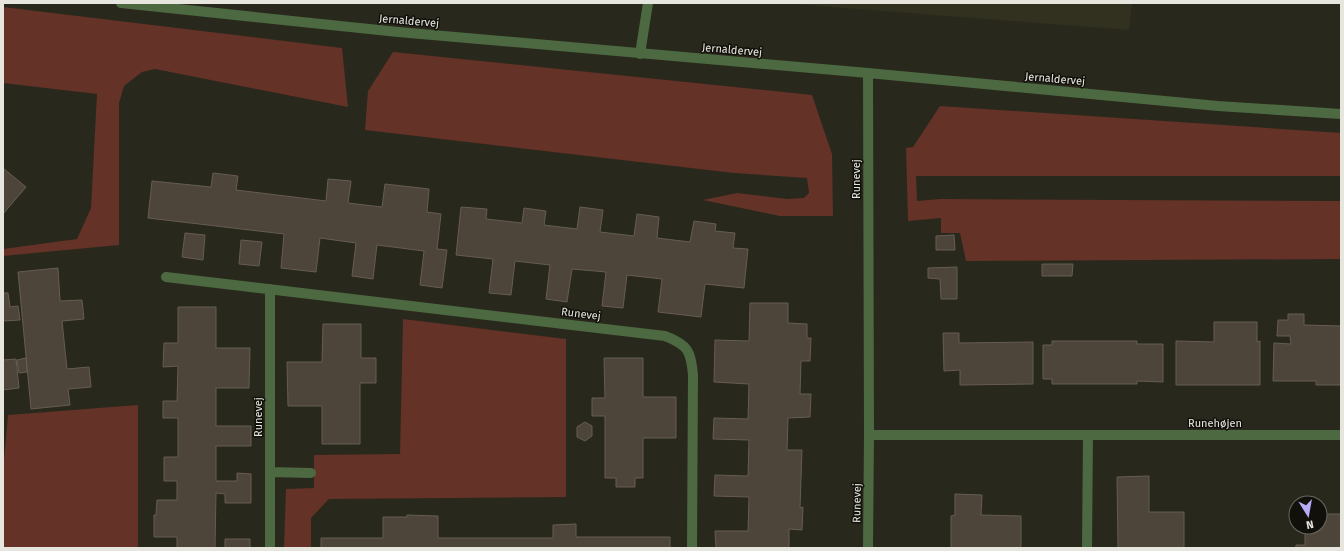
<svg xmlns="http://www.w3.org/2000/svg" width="1344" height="551" viewBox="0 0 1344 551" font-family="'Fira Sans',sans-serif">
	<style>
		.built { fill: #32301e }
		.green { fill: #643226 }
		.building { fill: #4d443a; stroke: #665c52 }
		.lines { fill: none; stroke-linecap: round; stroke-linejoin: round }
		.minor { stroke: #4c6941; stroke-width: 10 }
		.tertiary { stroke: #4c6941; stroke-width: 10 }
		.labels { text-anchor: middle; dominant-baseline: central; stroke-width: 3; stroke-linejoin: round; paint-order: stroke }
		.street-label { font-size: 11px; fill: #e6e6de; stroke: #11100b }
	</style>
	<rect width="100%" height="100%" fill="#29281c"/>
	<path class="built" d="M 780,3 L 1132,3 L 1129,30 Z"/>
	<path class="green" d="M 3,7 L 342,48 L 348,107 L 155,69 L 142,72 L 124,86 L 119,103 L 119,245 L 3,256 L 3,249 L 77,239 L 91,208 L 97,94 L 3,83 Z
		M 393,52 L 812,95 L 832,154 L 833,216 L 780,216 L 703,200 L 737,193 L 787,199 L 804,198 L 809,193 L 807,178 L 734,173 L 365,130 L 368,91 Z
		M 940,106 L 1341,133 L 1341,176 L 916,176 L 917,201 L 940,199 L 1341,201 L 1341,259 L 966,261 L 960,233 L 941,233 L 941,218 L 908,221 L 906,148 L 913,147 Z
		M 403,319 L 566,339 L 566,497 L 329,499 L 311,518 L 311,548 L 284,548 L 286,489 L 314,488 L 314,455 L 400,454 Z
		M 138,405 L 138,548 L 3,548 L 3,471 L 8,415 Z"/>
	<path class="building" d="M 3,168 L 26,187 L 3,214 Z
		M 213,173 L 238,176 L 236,190 L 326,201 L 328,179 L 351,181 L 348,203 L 382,207 L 385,184 L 429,189 L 427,212 L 441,214 L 437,249 L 447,250 L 442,288 L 420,285 L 424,251 L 377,245 L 373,279 L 352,276 L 356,243 L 320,238 L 316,272 L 281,268 L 284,234 L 148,218 L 152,181 L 211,187 Z
		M 461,207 L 487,209 L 486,219 L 522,223 L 524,208 L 546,211 L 544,225 L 577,229 L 580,207 L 603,210 L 600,232 L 634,236 L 637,214 L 659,217 L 657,238 L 690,242 L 694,221 L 716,224 L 715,231 L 735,233 L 733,248 L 748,249 L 744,288 L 705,284 L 701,317 L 658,312 L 662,279 L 627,275 L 623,308 L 602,306 L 606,272 L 572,269 L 567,302 L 546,299 L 550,265 L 515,261 L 511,295 L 489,293 L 493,259 L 456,255 Z
		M 185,233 L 205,235 L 203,260 L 182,257 Z
		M 954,235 L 955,250 L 936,250 L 936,236 Z
		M 241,240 L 262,242 L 259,266 L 239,264 Z
		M 1042,264 L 1073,264 L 1072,276 L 1042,276 Z
		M 957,267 L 957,299 L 941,299 L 940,279 L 928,278 L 928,268 Z
		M 58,268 L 60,301 L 82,300 L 84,319 L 62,321 L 67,369 L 89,367 L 91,387 L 68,389 L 70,405 L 31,409 L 18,272 Z
		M 3,293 L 8,293 L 10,307 L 18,306 L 20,320 L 3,321 Z
		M 750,303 L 788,303 L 788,323 L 807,324 L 807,338 L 811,338 L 810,361 L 801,361 L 800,394 L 811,394 L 810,417 L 788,418 L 787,450 L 802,450 L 800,508 L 803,507 L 802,530 L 789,529 L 789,548 L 716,548 L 715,531 L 748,531 L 749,497 L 714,496 L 715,475 L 748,476 L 749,440 L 713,439 L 714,418 L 748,419 L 749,384 L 714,382 L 715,340 L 749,341 Z
		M 178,307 L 216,307 L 216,348 L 250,348 L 249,388 L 216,388 L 216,426 L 251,426 L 251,446 L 216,446 L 216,481 L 237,481 L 237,473 L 251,474 L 251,503 L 225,503 L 225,494 L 216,493 L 215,548 L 177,548 L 177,537 L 154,537 L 154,515 L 156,515 L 157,500 L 177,500 L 177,481 L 164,481 L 164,457 L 178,457 L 178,418 L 163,418 L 163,401 L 177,401 L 178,366 L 163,367 L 164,343 L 178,343 Z
		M 1288,314 L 1304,314 L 1304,325 L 1341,326 L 1341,385 L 1316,385 L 1316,381 L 1273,381 L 1274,343 L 1291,344 L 1290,336 L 1277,336 L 1278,320 L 1288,320 Z
		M 1214,322 L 1257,322 L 1257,342 L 1260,341 L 1260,385 L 1176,385 L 1176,341 L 1214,342 Z
		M 323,324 L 361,324 L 361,358 L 376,358 L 376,383 L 360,383 L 360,444 L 322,444 L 322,406 L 288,406 L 287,362 L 322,362 Z
		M 943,333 L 959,333 L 959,343 L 1033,342 L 1033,384 L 960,385 L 960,370 L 944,371 Z
		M 1052,341 L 1137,341 L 1137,344 L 1163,344 L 1163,382 L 1137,381 L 1137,384 L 1052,384 L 1052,379 L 1043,379 L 1043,345 L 1052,345 Z
		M 26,358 L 27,372 L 19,373 L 17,360 Z
		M 604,358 L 643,358 L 643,397 L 676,397 L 676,438 L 643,438 L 643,478 L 635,478 L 635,487 L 616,487 L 616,478 L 605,478 L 605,416 L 592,416 L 592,398 L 605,398 Z
		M 16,359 L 19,388 L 3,390 L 3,360 Z
		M 585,422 L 592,426 L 592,436 L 585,441 L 577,437 L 577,427 Z
		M 1149,476 L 1149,512 L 1184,512 L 1184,548 L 1118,548 L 1117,477 Z
		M 955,494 L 982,495 L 981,515 L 1021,516 L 1021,548 L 951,548 L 951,516 L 955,515 Z
		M 1320,514 L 1341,514 L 1341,548 L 1296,548 L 1296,545 L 1305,545 L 1305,527 L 1320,527 Z
		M 407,515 L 438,516 L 438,538 L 553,538 L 553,525 L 576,524 L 576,537 L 670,537 L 670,548 L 321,548 L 321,538 L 383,538 L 383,517 L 407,517 Z
		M 225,539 L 250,539 L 250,548 L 225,548 Z"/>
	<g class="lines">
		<path class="minor" d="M 640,54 L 648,3
			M 868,73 L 869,435 L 868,548
			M 166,277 L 665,336 C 688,345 691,351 693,375 L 692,548
			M 270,289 L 270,548
			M 869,435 L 1341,435
			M 270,472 L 311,473
			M 1087,548 L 1088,435"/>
		<path class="tertiary" d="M 121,3 L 398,32 L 868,73 L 1218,106 L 1341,114"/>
	</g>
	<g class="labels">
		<g class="street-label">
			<text transform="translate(409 21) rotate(5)">Jernaldervej</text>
			<text transform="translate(732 50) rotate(5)">Jernaldervej</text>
			<text transform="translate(1055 79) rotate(5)">Jernaldervej</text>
			<text transform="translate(856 179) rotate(-90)">Runevej</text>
			<text transform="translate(581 314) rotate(7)">Runevej</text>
			<text transform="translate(258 417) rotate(-90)">Runevej</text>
			<text x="1215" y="423">Runehøjen</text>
			<text transform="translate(857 503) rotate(-89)">Runevej</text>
		</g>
	</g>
	<rect width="1344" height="551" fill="none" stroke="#e6e6de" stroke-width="8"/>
	<g transform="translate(1308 515) rotate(169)"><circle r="19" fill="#11100b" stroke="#66665f"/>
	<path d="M0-3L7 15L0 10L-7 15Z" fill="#b6acf8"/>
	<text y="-6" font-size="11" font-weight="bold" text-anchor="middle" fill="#e6e6de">N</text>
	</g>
</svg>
